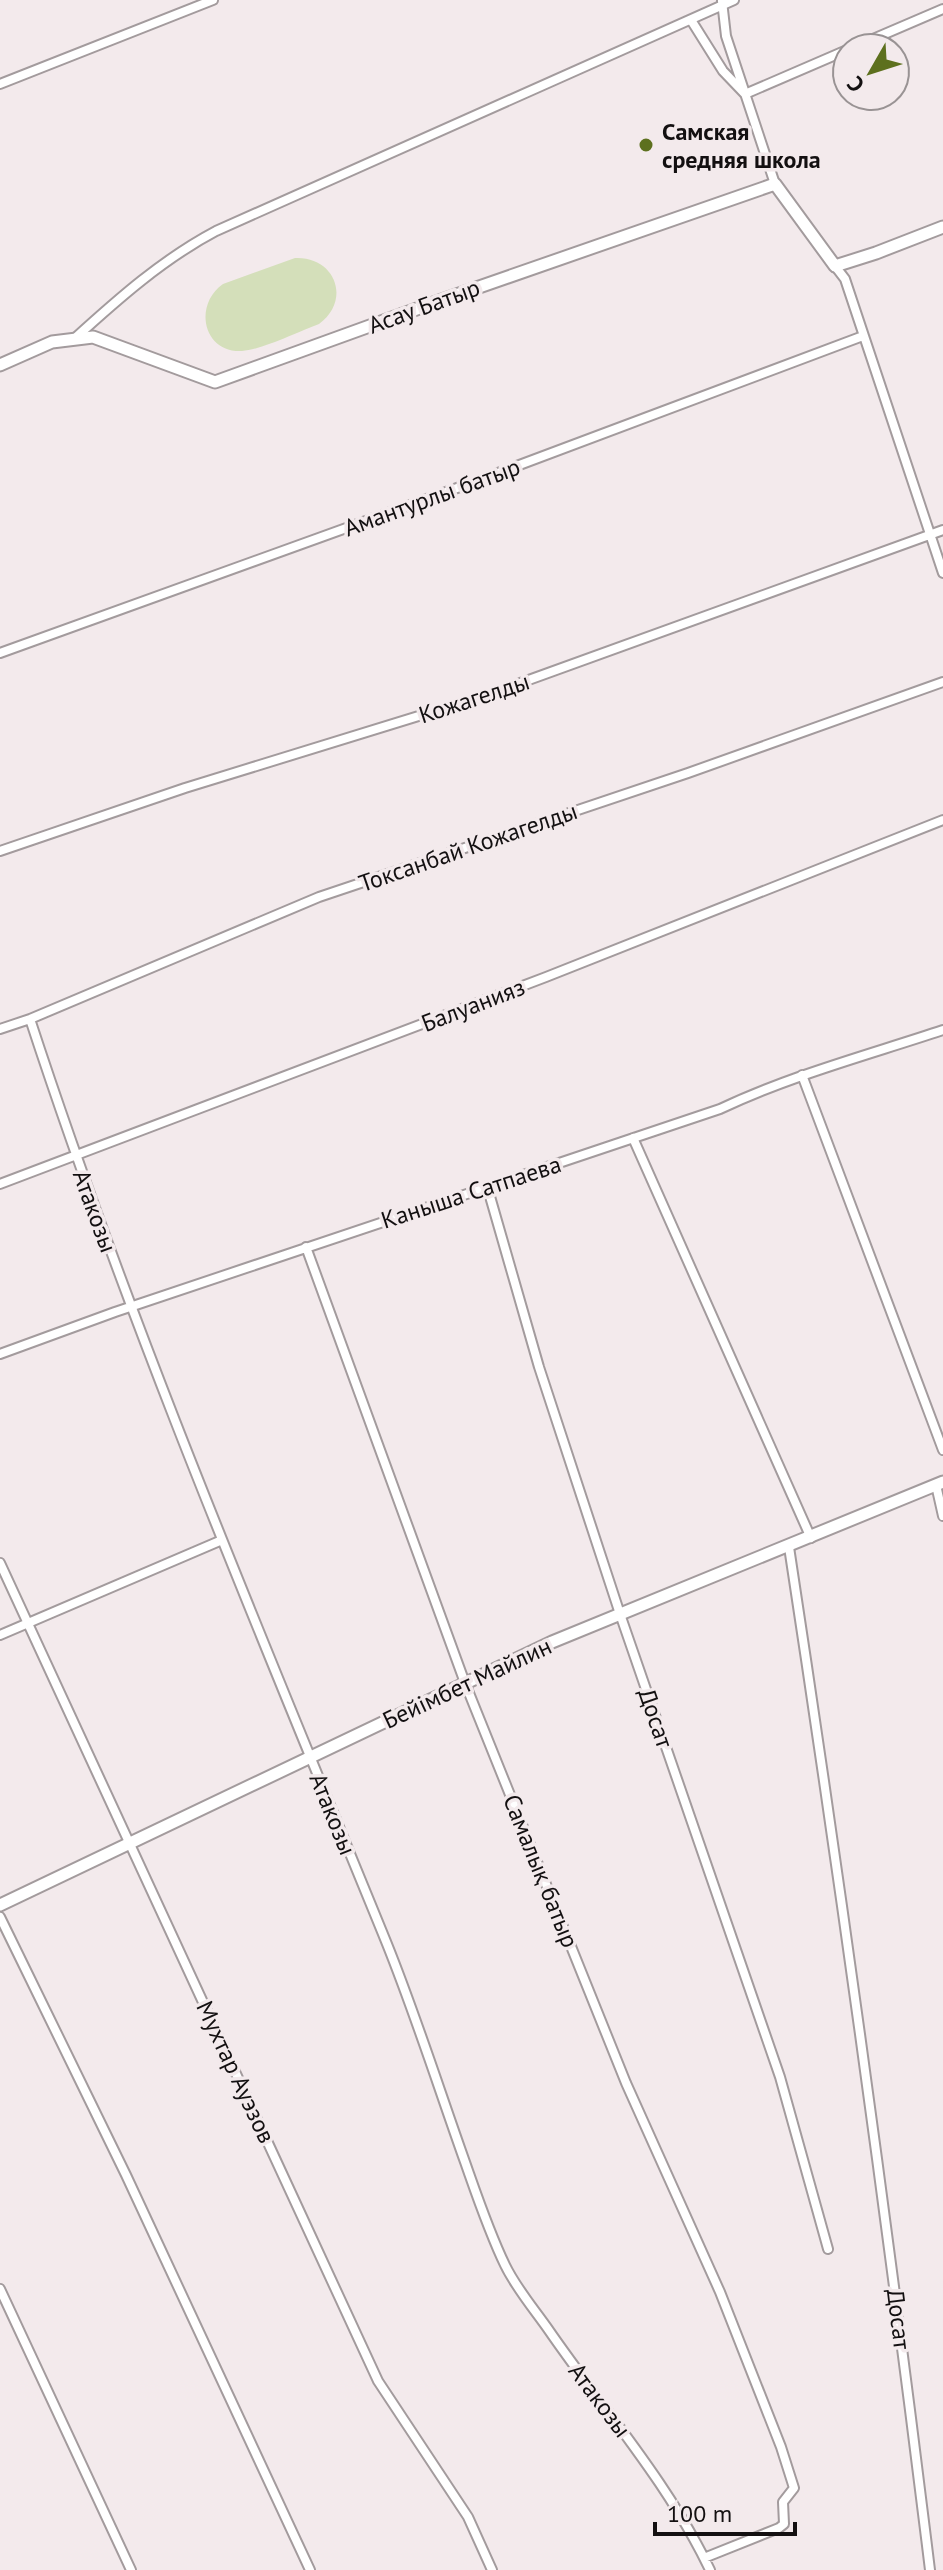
<svg xmlns="http://www.w3.org/2000/svg" width="943" height="2570" viewBox="0 0 943 2570" font-family="'PT Sans',sans-serif">
	<style>
		.green { fill: #d4dfba }
		.lines { fill: none; stroke-linecap: round; stroke-linejoin: round }
		.street-casing { stroke: #a39b9d; stroke-width: 12 }
		.secondary-casing { stroke: #a39b9d; stroke-width: 15 }
		.street { stroke: #fff; stroke-width: 8 }
		.secondary { stroke: #fff; stroke-width: 11 }
		.poi-dot { fill: #5d701e; stroke: #f3eaec; stroke-width: 3 }
		.labels { text-anchor: middle; dominant-baseline: central; stroke-width: 7; stroke-linejoin: round; paint-order: stroke }
		.poi-label { font-size: 24px; font-weight: bold; fill: #131011; stroke: #f3eaec; text-anchor: start }
		.street-label { font-size: 24px; fill: #131011; stroke: #f3eaec }
	</style>
	<rect width="100%" height="100%" fill="#f3eaec"/>
	<path class="green" d="M 295,258 C 335,256 352,300 319,324 C 300,331 261,350 242,351 C 203,353 193,305 223,284 Z"/>
	<g class="lines">
		<defs>
			<path id="street" d="M 722,1 L 726,36 L 775,184
				M 691,20 L 723,71 L 745,94 L 847,50
				M 852,48 L 943,9
				M 0,84 L 213,0
				M 835,266 L 845,279 L 943,573
				M 74,339 C 118,299 163,259 216,231 L 734,0
				M 0,653 L 482,479 L 863,336
				M 0,851 L 185,788 L 490,694 L 943,530
				M 30,1019 C 133,1334 262,1638 387,1944 C 416,2016 439,2089 465,2162 C 477,2196 489,2232 505,2265 C 516,2288 534,2309 548,2329 C 603,2409 668,2482 710,2570
				M 0,1029 L 30,1019 L 319,897 L 688,773 L 943,682
				M 802,1075 L 943,1450
				M 633,1138 L 811,1538
				M 0,1184 L 546,977 L 943,820
				M 487,1186 L 539,1367 L 620,1614 L 780,2077 L 828,2249
				M 306,1247 L 465,1683 L 626,2083 L 720,2292 L 781,2447 L 794,2488 L 783,2502 L 784,2524 L 779,2528 L 704,2558
				M 0,1354 L 115,1312 L 720,1109 C 792,1075 868,1055 943,1030
				M 936,1485 L 943,1516
				M 789,1547 C 841,1887 888,2228 930,2570
				M 0,1563 L 378,2381 L 468,2517 L 492,2570
				M 0,1635 L 222,1540
				M 0,1917 L 126,2175 L 310,2570
				M 0,2289 L 131,2570"/>
			<path id="secondary" d="M 0,365 L 52,342 L 93,337 L 215,382 L 436,302 L 775,184 L 835,266 L 876,253 L 943,227
				M 0,1905 L 552,1642 L 943,1482"/>
		</defs>
		<use href="#street" class="street-casing"/>
		<use href="#secondary" class="secondary-casing"/>
		<use href="#street" class="street"/>
		<use href="#secondary" class="secondary"/>
	</g>
	<circle class="poi-dot" cx="646" cy="145" r="8"/>
	<g class="labels">
		<g class="poi-label">
			<text x="662" y="131">Самская<tspan x="662" dy="28">средняя школа</tspan></text>
		</g>
		<g class="street-label">
			<text transform="translate(424 306) rotate(-20)">Асау Батыр</text>
			<text transform="translate(432 497) rotate(-20)">Амантурлы батыр</text>
			<text transform="translate(474 698) rotate(-18)">Кожагелды</text>
			<text transform="translate(468 847) rotate(-19)">Токсанбай Кожагелды</text>
			<text transform="translate(473 1005) rotate(-21)">Балуанияз</text>
			<text transform="translate(471 1192) rotate(-18)">Каныша Сатпаева</text>
			<text transform="translate(95 1211) rotate(70)">Атакозы</text>
			<text transform="translate(467 1683) rotate(-25)">Бейімбет Майлин</text>
			<text transform="translate(656 1718) rotate(71)">Досат</text>
			<text transform="translate(333 1814) rotate(68)">Атакозы</text>
			<text transform="translate(541 1871) rotate(68)">Самалық батыр</text>
			<text transform="translate(236 2072) rotate(65)">Мухтар Ауэзов</text>
			<text transform="translate(899 2319) rotate(83)">Досат</text>
			<text transform="translate(600 2400) rotate(53)">Атакозы</text>
		</g>
	</g>
	<g transform="translate(871 72) rotate(231)"><circle r="38" fill="#f3eaec" stroke="#999394" stroke-width="2"/>
	<path d="M0-6L14 30L0 20L-14 30Z" fill="#5d701e"/>
	<text y="-12" font-size="22" font-weight="bold" text-anchor="middle" fill="#131011">С</text>
	</g>
	<path d="M655 2522v12h140v-12" fill="none" stroke="#131011" stroke-width="4"/>
	<text x="667" y="2522" font-size="24" fill="#131011" stroke="#f3eaec" stroke-width="6" paint-order="stroke">100 m</text>
</svg>
